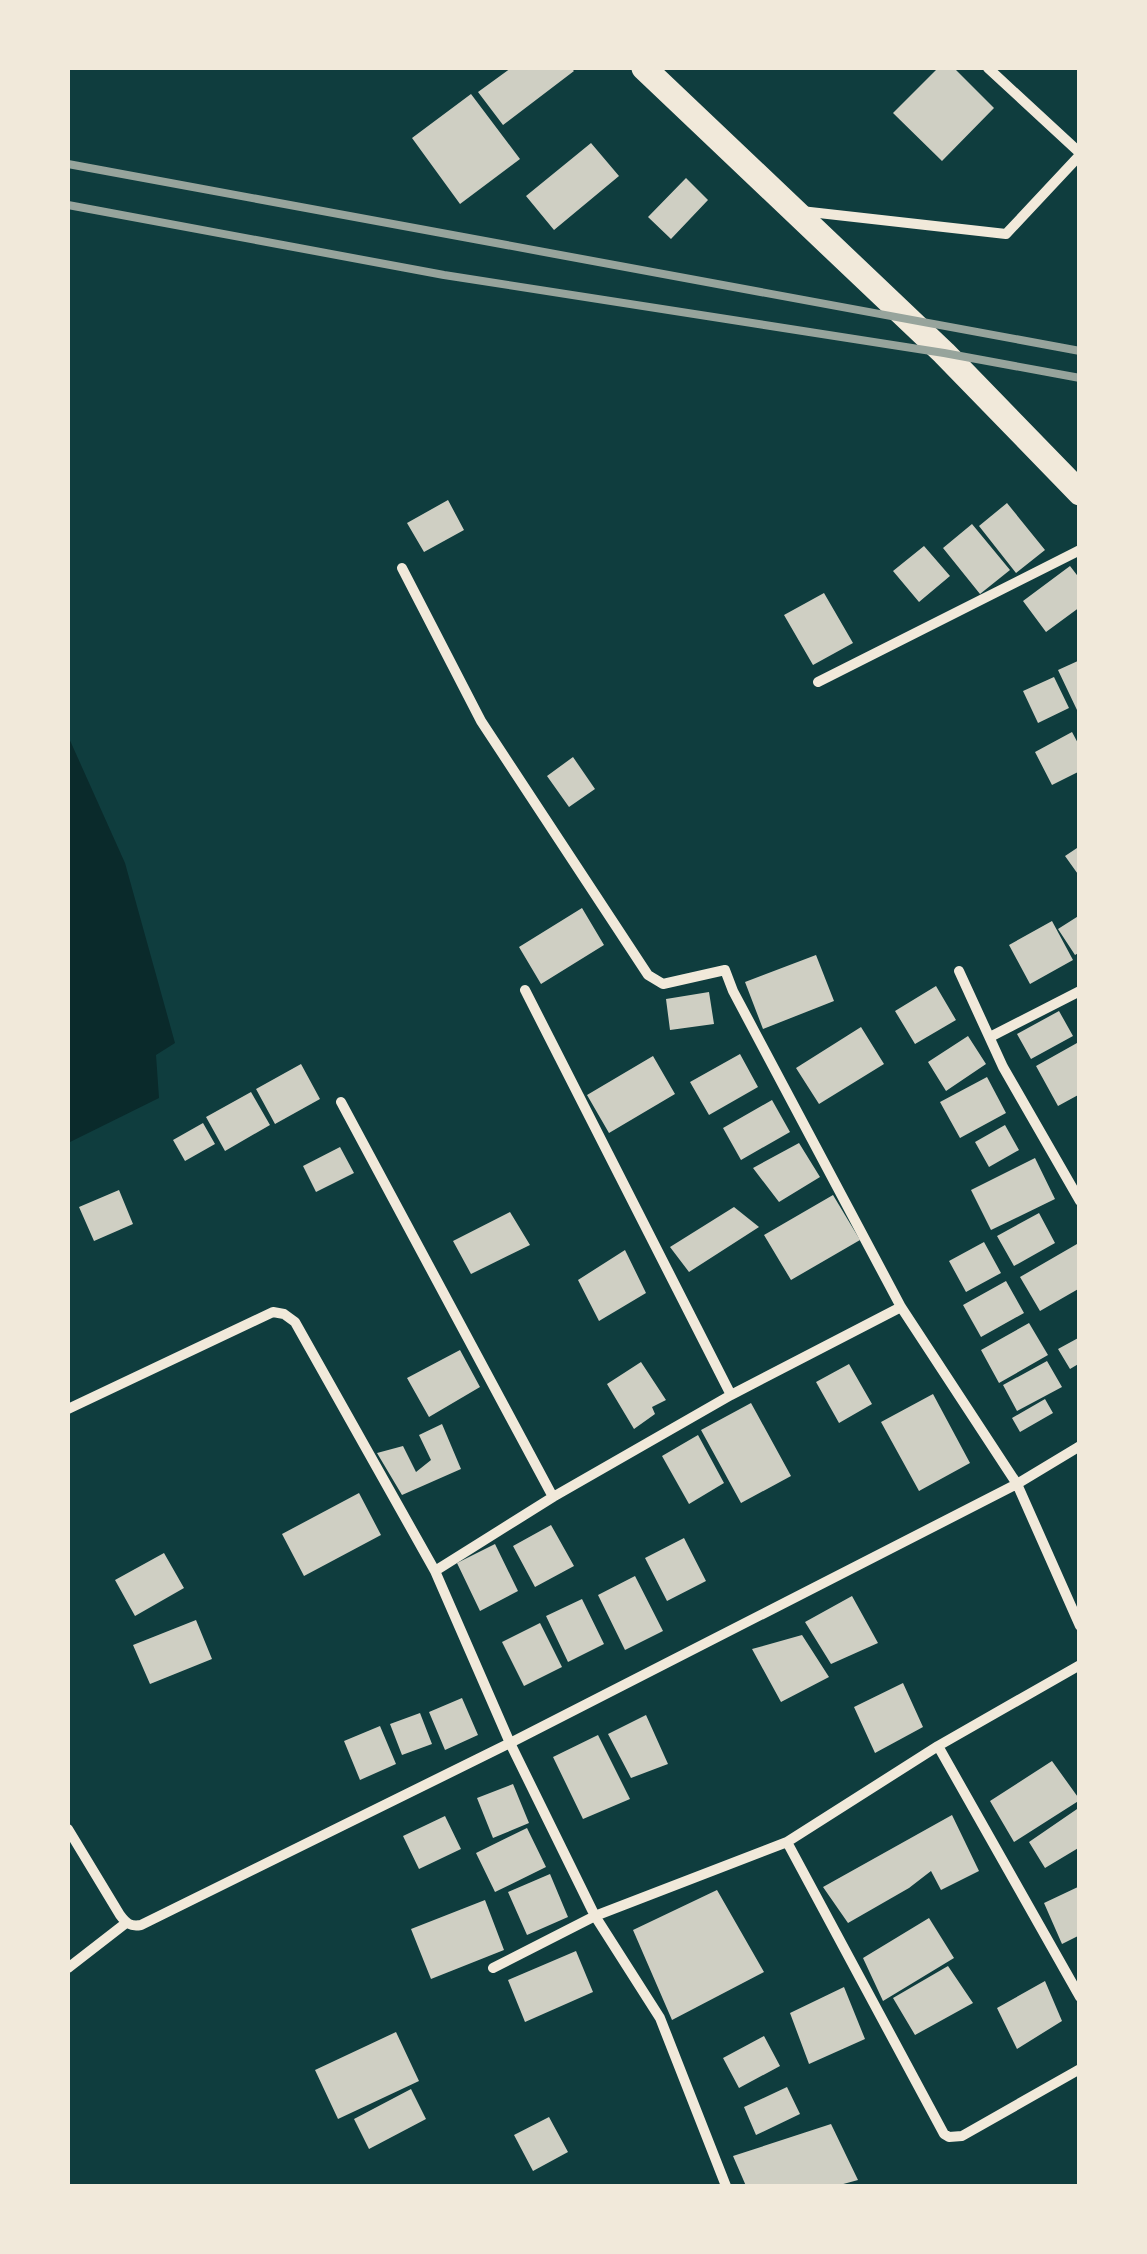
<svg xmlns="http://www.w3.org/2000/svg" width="1147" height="2254" viewBox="0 0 1147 2254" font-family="'Nunito Sans',sans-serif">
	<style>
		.water { fill: #0a2a2b }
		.building { fill: #cfcfc3 }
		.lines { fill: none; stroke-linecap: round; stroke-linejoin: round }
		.minor { stroke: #f1e9da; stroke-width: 10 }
		.trunk { stroke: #f1e9da; stroke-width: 25 }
		.rail { stroke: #97a49c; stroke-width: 8 }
	</style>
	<rect width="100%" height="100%" fill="#0f3d3e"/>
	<path class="water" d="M 68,736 L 125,863 L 175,1043 L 156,1055 L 159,1098 L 68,1143 Z"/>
	<path class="building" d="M 511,68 L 571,68 L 574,71 L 503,125 L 478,92 Z
		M 938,68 L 954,68 L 994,108 L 942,161 L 893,113 Z
		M 471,94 L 520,159 L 460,204 L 412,138 Z
		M 591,143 L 619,176 L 554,230 L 526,196 Z
		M 686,178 L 708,200 L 671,239 L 648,217 Z
		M 448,500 L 464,530 L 424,552 L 407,523 Z
		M 1007,503 L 1045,550 L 1016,573 L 979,526 Z
		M 972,524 L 1010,570 L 980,594 L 943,548 Z
		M 924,546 L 950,576 L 919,602 L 893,571 Z
		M 1070,566 L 1080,579 L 1080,607 L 1046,632 L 1023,601 Z
		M 824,593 L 853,643 L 813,665 L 784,615 Z
		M 1080,660 L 1080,709 L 1077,710 L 1058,670 Z
		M 1054,677 L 1069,708 L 1038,723 L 1023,691 Z
		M 1072,732 L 1080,747 L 1080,771 L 1052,785 L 1035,752 Z
		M 573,757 L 595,789 L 569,807 L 547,776 Z
		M 1080,846 L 1080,877 L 1065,856 Z
		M 582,908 L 604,945 L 541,984 L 519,947 Z
		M 1080,915 L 1080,952 L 1075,955 L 1058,929 Z
		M 1052,921 L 1073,960 L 1030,984 L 1009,945 Z
		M 816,955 L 834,1001 L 763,1029 L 745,982 Z
		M 936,986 L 956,1020 L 915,1044 L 895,1011 Z
		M 709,992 L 714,1024 L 670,1030 L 666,999 Z
		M 1059,1011 L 1073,1036 L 1031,1059 L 1017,1034 Z
		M 861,1027 L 884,1064 L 819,1104 L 796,1068 Z
		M 968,1036 L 986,1064 L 946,1091 L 928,1062 Z
		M 1077,1043 L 1080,1048 L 1080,1094 L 1058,1106 L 1036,1066 Z
		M 740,1054 L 758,1087 L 709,1115 L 690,1082 Z
		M 653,1056 L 675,1094 L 609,1133 L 587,1095 Z
		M 301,1064 L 320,1099 L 275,1124 L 256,1089 Z
		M 987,1077 L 1006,1113 L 960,1138 L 940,1102 Z
		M 251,1092 L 270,1125 L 225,1151 L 206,1117 Z
		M 772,1100 L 790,1132 L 741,1160 L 723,1128 Z
		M 203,1123 L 215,1144 L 185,1161 L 173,1140 Z
		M 1005,1125 L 1019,1150 L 989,1167 L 975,1142 Z
		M 799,1143 L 820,1177 L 779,1202 L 753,1168 Z
		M 340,1147 L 354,1173 L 316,1192 L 303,1166 Z
		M 1035,1158 L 1055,1199 L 991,1230 L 971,1190 Z
		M 119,1190 L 133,1224 L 94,1241 L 79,1207 Z
		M 833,1195 L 860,1240 L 791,1280 L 764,1235 Z
		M 734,1207 L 759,1227 L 689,1272 L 670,1247 Z
		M 510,1212 L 530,1245 L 471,1274 L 453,1241 Z
		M 1039,1213 L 1055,1243 L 1014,1266 L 997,1236 Z
		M 984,1242 L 1001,1273 L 966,1292 L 949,1261 Z
		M 1077,1244 L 1080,1247 L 1080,1288 L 1040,1311 L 1020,1277 Z
		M 625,1250 L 646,1293 L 599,1321 L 578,1280 Z
		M 1006,1281 L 1024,1313 L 981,1337 L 963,1305 Z
		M 1029,1323 L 1048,1355 L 999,1383 L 981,1350 Z
		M 1080,1337 L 1080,1363 L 1070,1369 L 1058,1349 Z
		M 460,1350 L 480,1387 L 429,1417 L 407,1378 Z
		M 1047,1361 L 1062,1387 L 1017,1411 L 1003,1385 Z
		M 641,1362 L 666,1400 L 652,1407 L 655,1414 L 634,1429 L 607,1384 Z
		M 849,1364 L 872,1404 L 839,1423 L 816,1382 Z
		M 933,1394 L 970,1463 L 919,1491 L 881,1422 Z
		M 1045,1399 L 1053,1413 L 1020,1432 L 1012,1418 Z
		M 751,1403 L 791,1476 L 741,1503 L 701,1430 Z
		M 442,1424 L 461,1469 L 402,1495 L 377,1453 L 403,1446 L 416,1472 L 431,1460 L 419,1435 Z
		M 698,1435 L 724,1483 L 689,1504 L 662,1456 Z
		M 359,1493 L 381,1535 L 304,1576 L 282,1534 Z
		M 551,1525 L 574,1566 L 535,1587 L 513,1546 Z
		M 684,1538 L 706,1581 L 667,1601 L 645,1558 Z
		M 495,1544 L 518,1591 L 480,1611 L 457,1563 Z
		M 164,1553 L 184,1588 L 135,1616 L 115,1580 Z
		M 635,1576 L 663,1631 L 625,1650 L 598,1595 Z
		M 852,1596 L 878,1643 L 831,1664 L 805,1622 Z
		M 582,1599 L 604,1644 L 568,1662 L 546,1616 Z
		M 196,1620 L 212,1659 L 150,1684 L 133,1645 Z
		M 540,1623 L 562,1667 L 524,1686 L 502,1642 Z
		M 802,1635 L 829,1677 L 781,1702 L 752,1649 Z
		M 903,1683 L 923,1727 L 875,1753 L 854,1707 Z
		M 462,1698 L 478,1735 L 445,1750 L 429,1712 Z
		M 420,1713 L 432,1744 L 402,1755 L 390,1724 Z
		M 646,1715 L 668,1764 L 631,1778 L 608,1734 Z
		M 380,1726 L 396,1764 L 360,1780 L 344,1741 Z
		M 598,1735 L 630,1799 L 583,1819 L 553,1757 Z
		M 1052,1761 L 1080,1800 L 1014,1842 L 990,1801 Z
		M 513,1784 L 529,1823 L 493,1838 L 477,1798 Z
		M 1080,1807 L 1080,1847 L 1045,1868 L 1029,1842 Z
		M 952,1815 L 979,1871 L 941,1890 L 931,1871 L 909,1888 L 848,1923 L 823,1887 Z
		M 445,1816 L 461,1849 L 419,1869 L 403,1836 Z
		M 527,1828 L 546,1867 L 495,1892 L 476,1853 Z
		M 550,1874 L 568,1917 L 527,1935 L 508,1892 Z
		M 1080,1886 L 1080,1935 L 1062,1944 L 1044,1903 Z
		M 717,1890 L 764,1972 L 672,2020 L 633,1930 Z
		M 485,1900 L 504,1950 L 431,1979 L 411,1929 Z
		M 929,1918 L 954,1958 L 883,2001 L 863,1958 Z
		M 576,1951 L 593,1992 L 525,2022 L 508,1980 Z
		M 948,1966 L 973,2003 L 915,2035 L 893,1998 Z
		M 1045,1981 L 1062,2021 L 1017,2049 L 997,2008 Z
		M 844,1987 L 865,2039 L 809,2064 L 790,2013 Z
		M 396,2032 L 419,2081 L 338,2119 L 315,2070 Z
		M 764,2036 L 780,2066 L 739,2088 L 723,2058 Z
		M 787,2087 L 800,2114 L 756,2135 L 744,2107 Z
		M 411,2089 L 426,2119 L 369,2149 L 354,2119 Z
		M 549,2117 L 568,2152 L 533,2171 L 514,2135 Z
		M 831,2124 L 858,2180 L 836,2186 L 746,2186 L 733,2156 Z"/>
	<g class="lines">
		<path class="minor" d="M 988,68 L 1080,153
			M 801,211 L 1006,234 L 1080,155
			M 402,568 L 481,721 L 648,975 L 663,984 L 725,970 L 733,991 L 901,1307 L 1017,1484 L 1080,1626
			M 818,682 L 1080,550
			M 959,971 L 1003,1067 L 1080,1201
			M 525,990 L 731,1395
			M 990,1037 L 1080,991
			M 341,1102 L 553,1497
			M 68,1409 L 273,1312 L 284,1314 L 295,1322 L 435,1571 L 510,1743 L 595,1916 L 660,2018 L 726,2186
			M 435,1571 L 553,1497 L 731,1395 L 901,1307
			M 938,1746 L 1080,1997
			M 68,1829 L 120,1915 C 126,1923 130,1927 141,1925 L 510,1743 L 1017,1484 L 1080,1446
			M 787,1842 L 944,2134 L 949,2137 L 962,2136 L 1080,2069
			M 68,1968 L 126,1923
			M 493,1968 L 595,1916 L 787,1842 L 938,1746 L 1080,1665"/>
		<path class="trunk" d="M 644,68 L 944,353 L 1080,493"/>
		<path class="rail" d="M 68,164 L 1080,351
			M 68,205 L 444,275 L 944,353 L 1080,378"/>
	</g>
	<rect width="1147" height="2254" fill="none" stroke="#f1e9da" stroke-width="140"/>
</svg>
